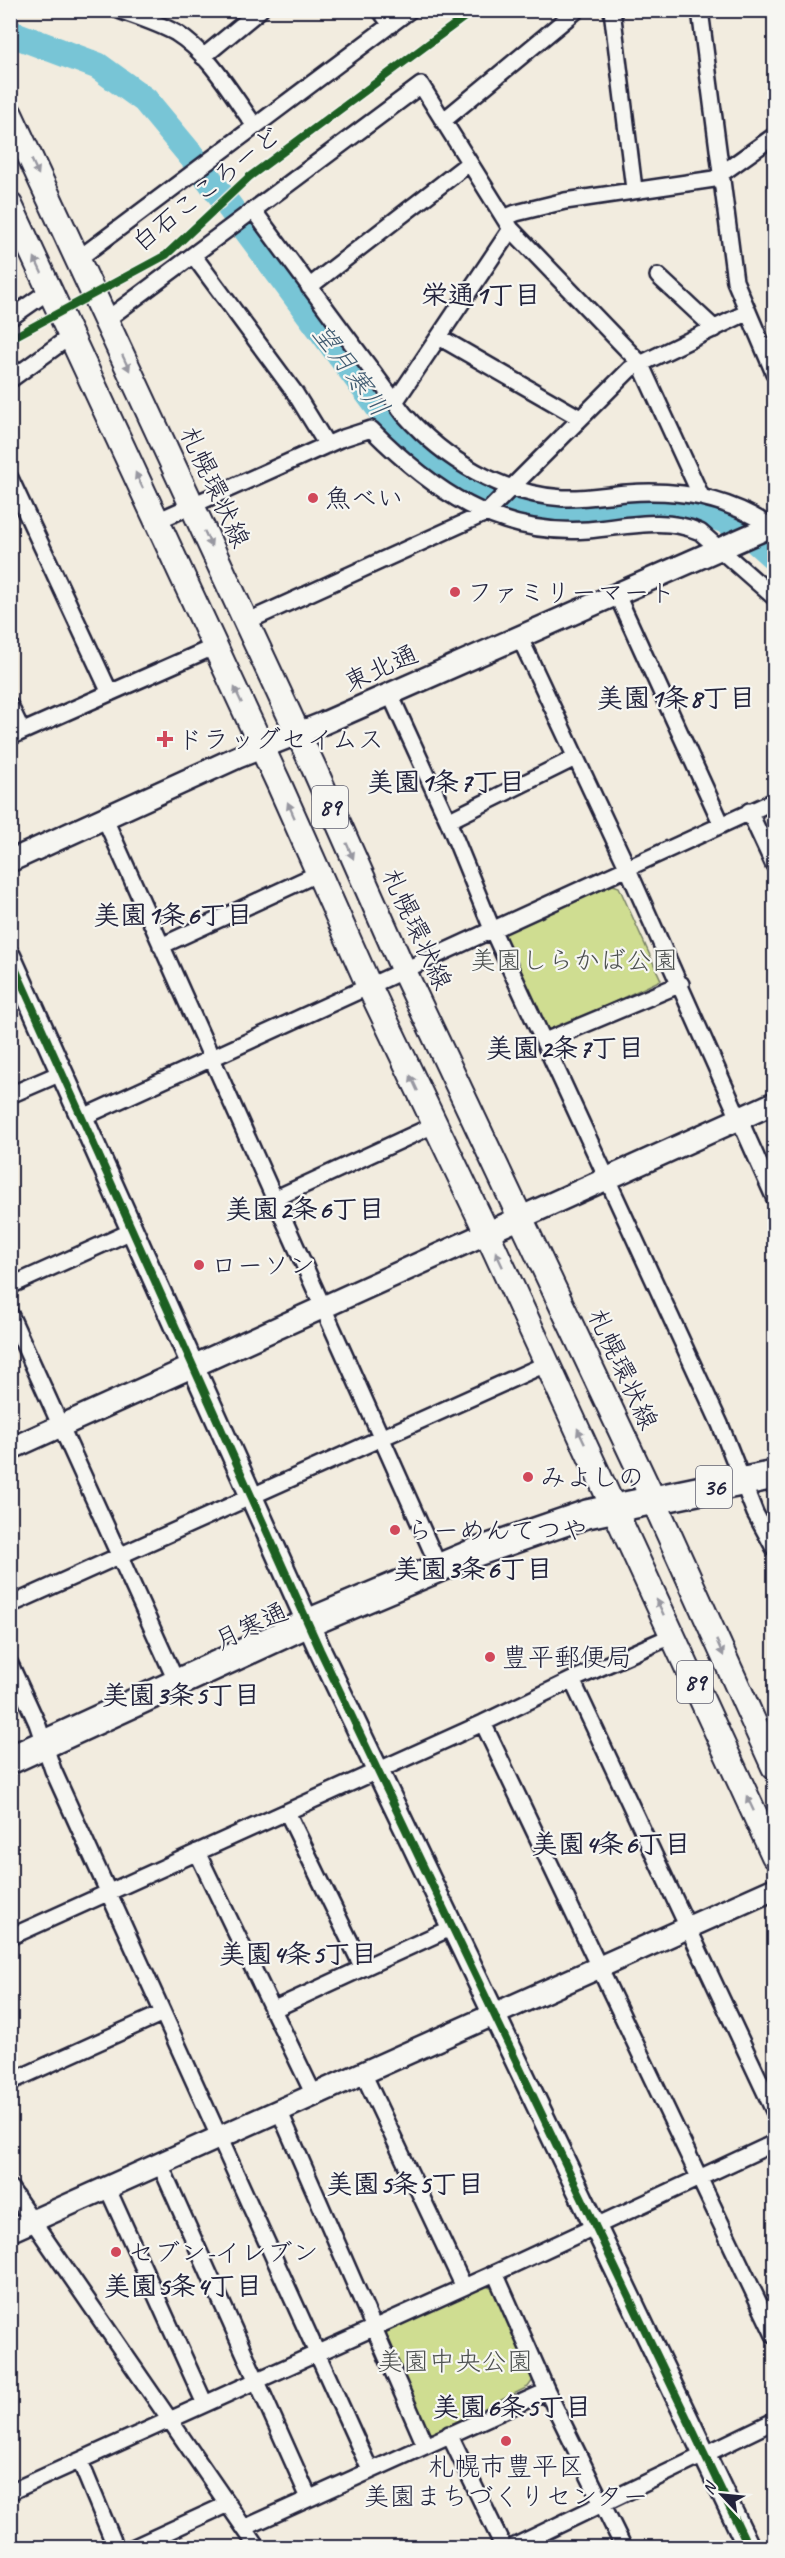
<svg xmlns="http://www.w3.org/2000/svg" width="785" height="2558" viewBox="0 0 785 2558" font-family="Caveat,'Klee One',sans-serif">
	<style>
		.green { fill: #cfdd91; stroke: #788066; stroke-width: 1.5 }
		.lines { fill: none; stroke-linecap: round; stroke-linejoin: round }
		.river { stroke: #78c5d6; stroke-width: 27 }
		.street-casing { stroke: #22223b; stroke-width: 20 }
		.secondary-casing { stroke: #22223b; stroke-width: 26 }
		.primary-casing { stroke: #22223b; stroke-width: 28 }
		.highway-casing { stroke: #22223b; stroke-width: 32 }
		.street { stroke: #f6f6f2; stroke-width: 15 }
		.secondary { stroke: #f6f6f2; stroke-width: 21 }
		.primary { stroke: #f6f6f2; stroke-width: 24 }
		.highway { stroke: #f6f6f2; stroke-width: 27 }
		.cycleway-casing { stroke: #f6f6f2; stroke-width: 11 }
		.cycleway { stroke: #1b5e20; stroke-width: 8 }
		.oneway { fill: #9797a0 }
		.poi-dot { fill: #d1495b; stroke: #f6f6f2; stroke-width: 2 }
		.labels { text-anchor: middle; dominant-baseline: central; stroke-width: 4.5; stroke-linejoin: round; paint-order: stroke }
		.shield { fill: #f6f6f2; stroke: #626272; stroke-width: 1.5 }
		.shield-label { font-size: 24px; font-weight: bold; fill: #22223b }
		.street-label { font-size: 26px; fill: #22223b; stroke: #f6f6f2 }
		.poi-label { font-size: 26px; fill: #22223b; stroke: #f6f6f2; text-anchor: start }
		.park-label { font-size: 26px; fill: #4d5150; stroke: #f6f6f2 }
		.neighbourhood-label { font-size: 27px; font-weight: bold; fill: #22223b; stroke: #f6f6f2 }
		.water-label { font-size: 27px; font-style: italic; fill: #405b71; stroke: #f6f6f2 }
	</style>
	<rect width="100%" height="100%" fill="#f2ecdf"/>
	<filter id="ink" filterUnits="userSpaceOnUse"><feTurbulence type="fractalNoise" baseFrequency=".0167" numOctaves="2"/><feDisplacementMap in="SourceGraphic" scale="12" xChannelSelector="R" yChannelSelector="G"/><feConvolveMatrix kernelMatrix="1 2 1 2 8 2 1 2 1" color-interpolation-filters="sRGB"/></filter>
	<g filter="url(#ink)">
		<path class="green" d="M 613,885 L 619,887 L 661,980 L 548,1033 L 501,936 L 503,931 Z
			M 484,2285 L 495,2290 L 533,2380 L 528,2387 L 431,2434 L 424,2430 L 384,2339 L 387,2332 Z"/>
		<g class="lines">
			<path class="river" d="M 10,33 L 98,66 L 145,100 L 194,159 L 394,428 C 446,482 506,518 583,513 C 632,510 680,499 727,521 C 744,528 760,545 774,557"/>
			<defs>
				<path id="street" d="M 119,10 C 138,17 158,23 176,33 C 210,54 232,95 255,126
					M 380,10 L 391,25
					M 612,10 L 634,189
					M 700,10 L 735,281 L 774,373
					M 203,57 L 260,10
					M 443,121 L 577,10
					M 253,210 L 404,414 C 445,460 501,494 563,498 C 584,499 605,495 627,493 C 679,489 727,497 771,527
					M 504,218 L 516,213 L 565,201 L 714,179 L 774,136
					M 193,255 L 295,393 L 327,445
					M 78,259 L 410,10
					M 658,276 L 715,329
					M 309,287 L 469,163
					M 10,318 L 50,290
					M 106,320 L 421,85 L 511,229 L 640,363 L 701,496
					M 439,337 L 580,418
					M 10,380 L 72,335
					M 395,402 L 511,229
					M 10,478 L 110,693
					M 157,521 L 340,439 L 371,429 C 432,490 496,536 588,530 C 625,527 665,516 700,532 L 774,597
					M 617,595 L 722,825
					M 246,622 L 486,513 L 630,369 L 748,312
					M 519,636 L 627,867 L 774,1197
					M 390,694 L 448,821 L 492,929 L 720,1424 L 755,1513 L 774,1548
					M 10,706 L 22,731
					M 10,737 L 216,646
					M 749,811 L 774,865
					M 105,819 L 439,1567
					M 448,821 L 575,758
					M 161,946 L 319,873
					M 545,1041 L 681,984
					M 10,1095 L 61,1073
					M 81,1118 L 774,801
					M 274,1199 L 434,1125
					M 10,1286 L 132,1231
					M 10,1314 L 177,1683
					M 10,1605 L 548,1363
					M 10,1664 L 37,1723 L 53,1770 L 370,2470
					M 572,1680 L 774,2111
					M 483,1723 L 774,2335
					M 287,1812 L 363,1968 L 453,1927
					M 197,1852 L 314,2095
					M 10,1937 L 483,1723 L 572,1680 L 674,1635
					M 272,2010 L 363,1968
					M 363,2073 L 464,2287
					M 10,2082 L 163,2013
					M 279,2110 L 425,2445
					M 160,2164 L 309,2498
					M 107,2187 L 205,2404
					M 10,2188 L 258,2548
					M 495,2273 L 774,2143
					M 449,2434 L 504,2548
					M 80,2461 L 116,2548
					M 10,2492 L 495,2273 L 547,2391 L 624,2548
					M 244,2528 L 547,2391
					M 132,2548 L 228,2504
					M 511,2548 L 774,2421"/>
				<path id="secondary" d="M 10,861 L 238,757 L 324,723 L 774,525
					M 10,957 L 320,1650 L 749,2548
					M 10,1449 L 774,1103
					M 10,2231 L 774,1889"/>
				<path id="primary" d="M 10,114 L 314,768 L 403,969 L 653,1499 L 774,1767
					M 10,205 L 279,784 L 369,986 L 487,1233 L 774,1856"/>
				<path id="highway" d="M 10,1760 L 308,1623 L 474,1553 L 587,1514 L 774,1475"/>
			</defs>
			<use href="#street" class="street-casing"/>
			<use href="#secondary" class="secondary-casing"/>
			<use href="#primary" class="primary-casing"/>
			<use href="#highway" class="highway-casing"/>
			<use href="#street" class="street"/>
			<use href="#secondary" class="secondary"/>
			<use href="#primary" class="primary"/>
			<use href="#highway" class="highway"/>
			<defs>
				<path id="cycleway" d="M 10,339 L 166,255 L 249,177 L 474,10
					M 10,957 L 320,1650 L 749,2548"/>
			</defs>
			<use href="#cycleway" class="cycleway-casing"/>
			<use href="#cycleway" class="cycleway"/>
		</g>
		<defs><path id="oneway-solid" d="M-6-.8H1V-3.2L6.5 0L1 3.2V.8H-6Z" transform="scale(1.5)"/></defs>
		<g class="oneway">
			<use href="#oneway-solid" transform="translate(35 167) rotate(65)"/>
			<use href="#oneway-solid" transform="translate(38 265) rotate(-115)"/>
			<use href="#oneway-solid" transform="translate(126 363) rotate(65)"/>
			<use href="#oneway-solid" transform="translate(139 480) rotate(-115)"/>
			<use href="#oneway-solid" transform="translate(208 539) rotate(65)"/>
			<use href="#oneway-solid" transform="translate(238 695) rotate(-115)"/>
			<use href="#oneway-solid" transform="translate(291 810) rotate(-114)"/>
			<use href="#oneway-solid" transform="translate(350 851) rotate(66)"/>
			<use href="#oneway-solid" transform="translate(414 1083) rotate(-115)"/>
			<use href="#oneway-solid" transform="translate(499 1259) rotate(-115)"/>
			<use href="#oneway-solid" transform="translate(581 1436) rotate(-115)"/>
			<use href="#oneway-solid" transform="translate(660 1607) rotate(-115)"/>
			<use href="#oneway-solid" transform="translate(720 1648) rotate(66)"/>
			<use href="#oneway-solid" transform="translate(750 1803) rotate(-115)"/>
		</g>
	</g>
	<g class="poi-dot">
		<circle cx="313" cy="498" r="6"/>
		<circle cx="455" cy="592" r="6"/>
		<path d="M162 730h6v6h6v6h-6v6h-6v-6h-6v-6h6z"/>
		<circle cx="199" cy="1265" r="6"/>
		<circle cx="528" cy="1477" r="6"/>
		<circle cx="395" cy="1530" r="6"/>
		<circle cx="490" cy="1657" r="6"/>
		<circle cx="116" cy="2252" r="6"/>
		<circle cx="506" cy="2441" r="6"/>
	</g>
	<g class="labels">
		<g class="shield">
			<rect x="312" y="786" width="36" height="42" rx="4.5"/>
			<rect x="696" y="1466" width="36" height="42" rx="4.5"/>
			<rect x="677" y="1661" width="36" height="42" rx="4.5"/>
		</g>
		<g class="shield-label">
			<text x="330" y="807">89</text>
			<text x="714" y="1487">36</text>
			<text x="695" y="1682">89</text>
		</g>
		<g class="street-label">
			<text transform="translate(206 189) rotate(-39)">白石こころーど</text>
			<text transform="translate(215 487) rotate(65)">札幌環状線</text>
			<text transform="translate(381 668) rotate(-24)">東北通</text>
			<text transform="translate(417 929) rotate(65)">札幌環状線</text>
			<text transform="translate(623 1369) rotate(65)">札幌環状線</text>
			<text transform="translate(251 1626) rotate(-25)">月寒通</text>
		</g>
		<g class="poi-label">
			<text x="325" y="498">魚べい</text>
			<text x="467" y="592">ファミリーマート</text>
			<text x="177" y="739">ドラッグセイムス</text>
			<text x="211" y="1265">ローソン</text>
			<text x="540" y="1477">みよしの</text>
			<text x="407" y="1530">らーめんてつや</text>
			<text x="502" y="1657">豊平郵便局</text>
			<text x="128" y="2252">セブン-イレブン</text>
			<text x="506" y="2466" text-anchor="middle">札幌市豊平区<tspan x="506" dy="30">美園まちづくりセンター</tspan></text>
		</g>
		<g class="park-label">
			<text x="574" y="960">美園しらかば公園</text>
			<text x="455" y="2361">美園中央公園</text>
		</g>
		<g class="neighbourhood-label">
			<text x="481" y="295">栄通1丁目</text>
			<text x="676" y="698">美園1条8丁目</text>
			<text x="446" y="782">美園1条7丁目</text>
			<text x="173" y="915">美園1条6丁目</text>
			<text x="565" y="1048">美園2条7丁目</text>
			<text x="305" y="1209">美園2条6丁目</text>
			<text x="473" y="1569">美園3条6丁目</text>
			<text x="181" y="1695">美園3条5丁目</text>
			<text x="611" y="1844">美園4条6丁目</text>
			<text x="298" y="1954">美園4条5丁目</text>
			<text x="405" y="2184">美園5条5丁目</text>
			<text x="183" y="2286">美園5条4丁目</text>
			<text x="512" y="2407">美園6条5丁目</text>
		</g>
		<g class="water-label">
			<text transform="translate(351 370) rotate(53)">望月寒川</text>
		</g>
	</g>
	<rect width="785" height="2558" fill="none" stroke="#f6f6f2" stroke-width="36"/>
	<rect x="18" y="18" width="749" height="2522" fill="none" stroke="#22223b" stroke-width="2" filter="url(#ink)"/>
	<g transform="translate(722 2495) rotate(296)" stroke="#f6f6f2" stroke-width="4.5" paint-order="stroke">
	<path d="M0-4.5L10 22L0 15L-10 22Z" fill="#22223b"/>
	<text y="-9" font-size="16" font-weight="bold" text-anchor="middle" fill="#22223b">N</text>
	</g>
</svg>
